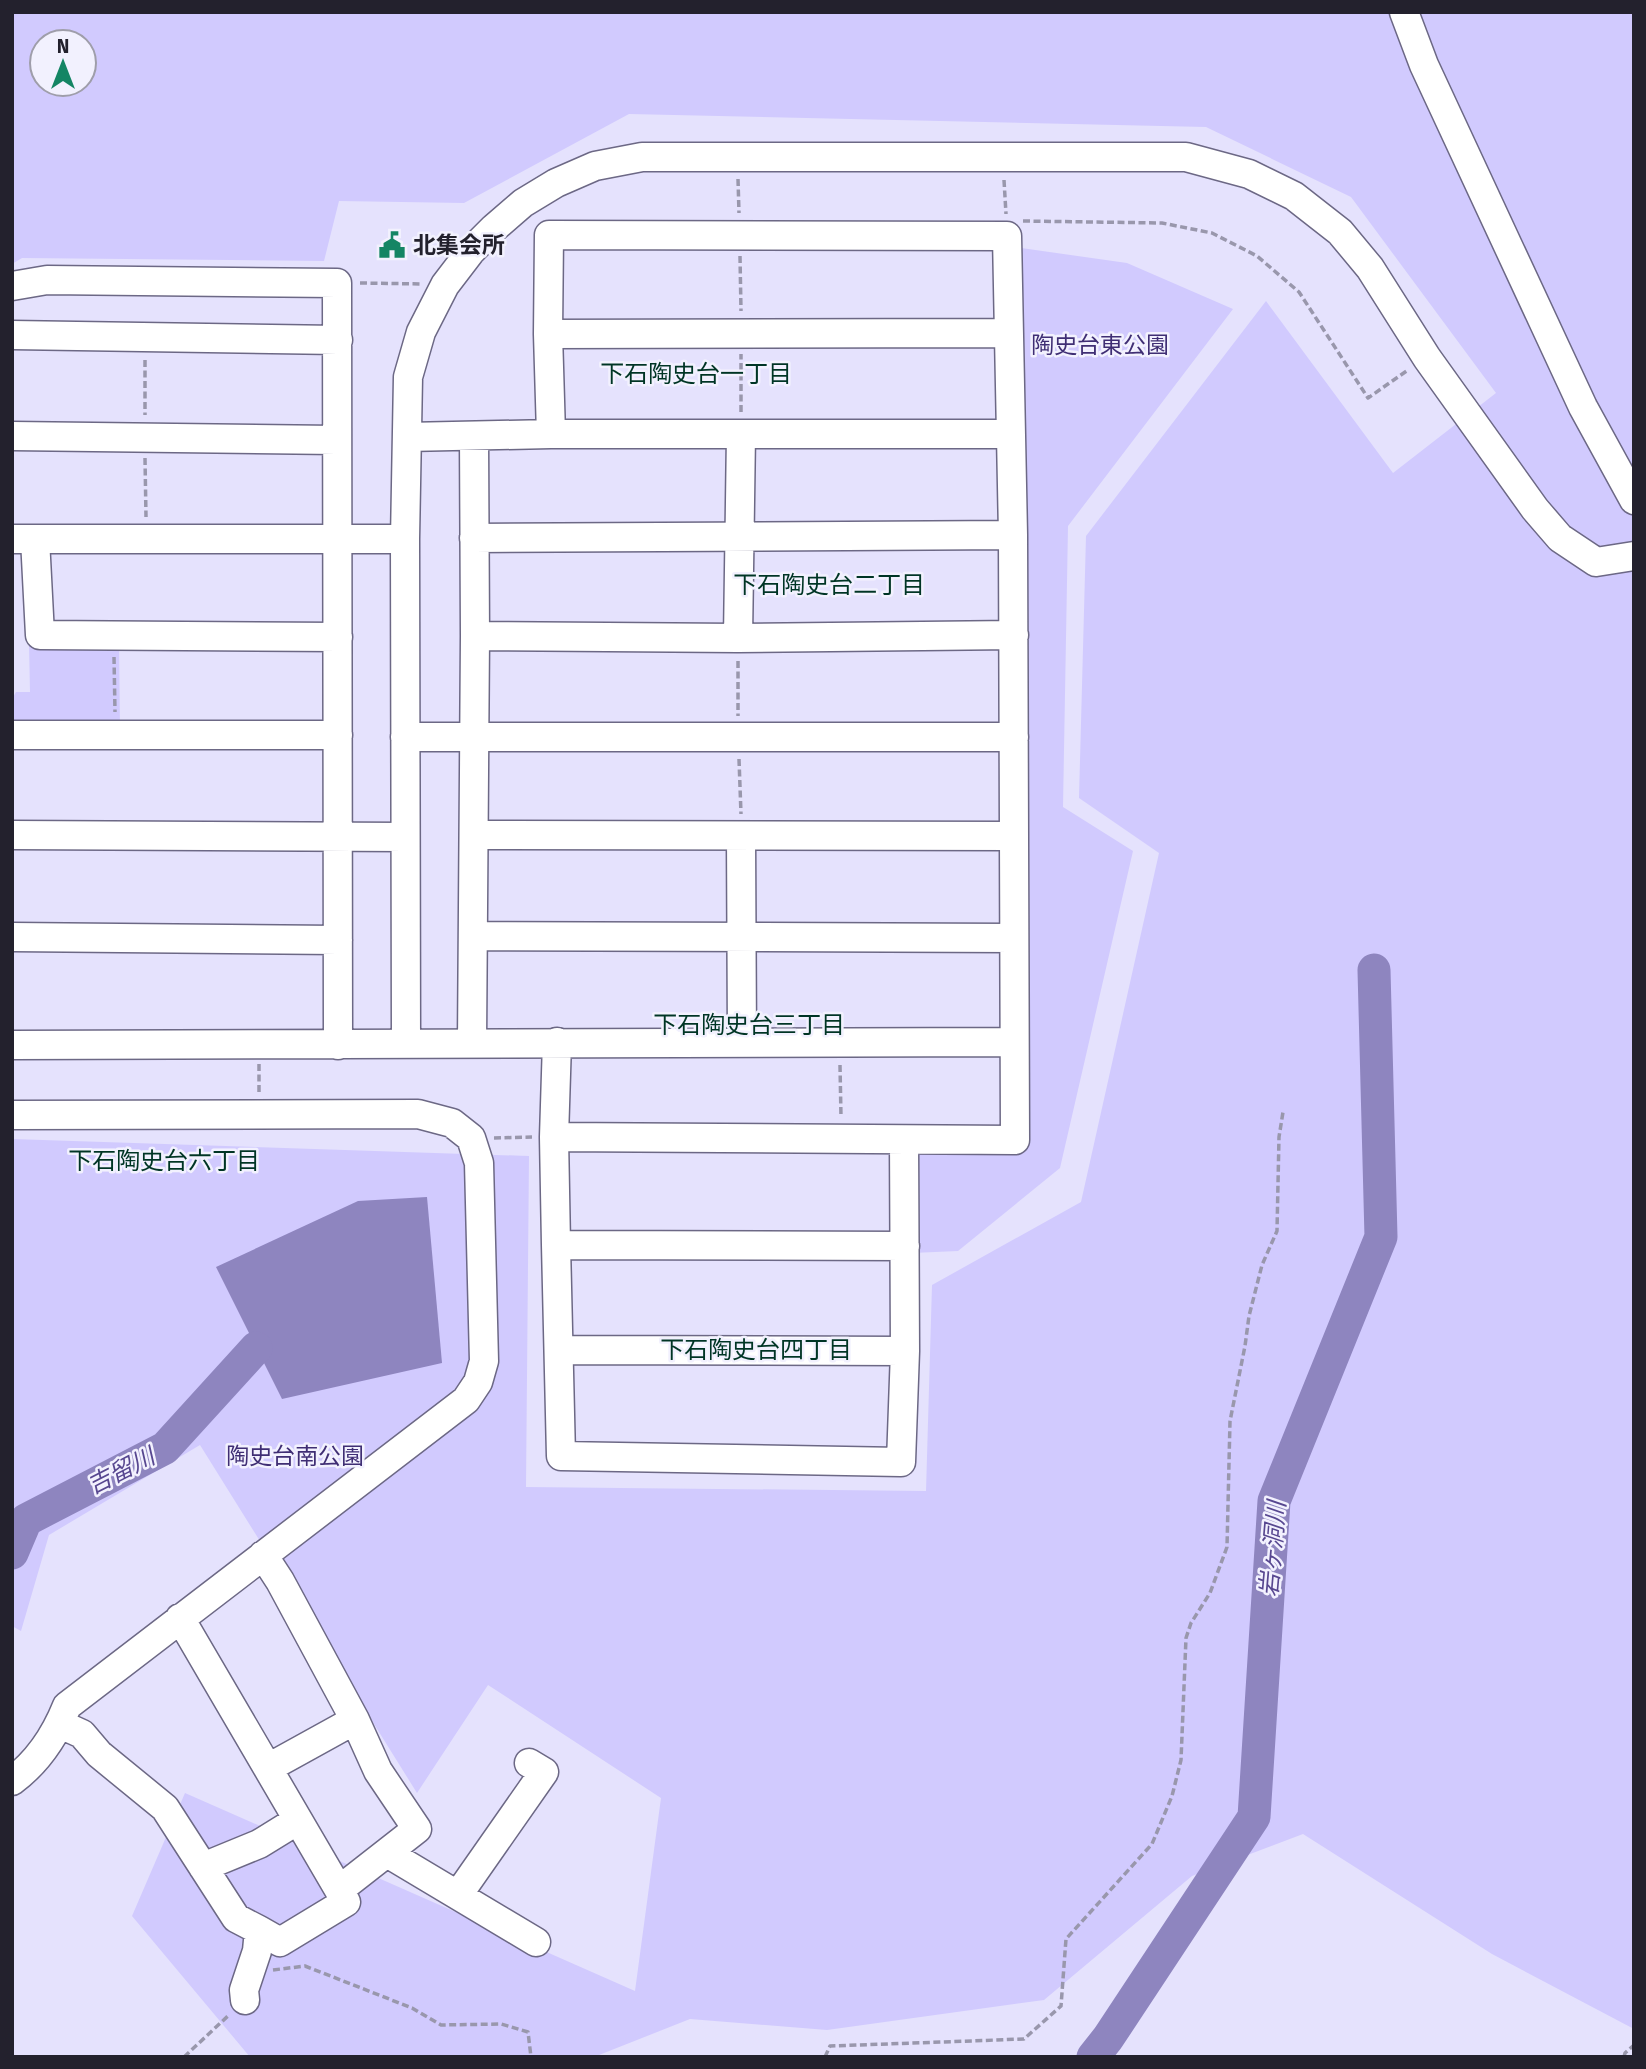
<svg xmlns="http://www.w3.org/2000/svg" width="1646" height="2069" viewBox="0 0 1646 2069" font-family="'Fira Sans','Noto Sans JP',sans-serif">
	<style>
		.green { fill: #d1cafe; fill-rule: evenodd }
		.water { fill: #8e85bf }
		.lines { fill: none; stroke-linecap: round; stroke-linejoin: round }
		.river { stroke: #8e85bf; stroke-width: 33 }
		.minor-casing { stroke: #6c6885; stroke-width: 31 }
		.path { stroke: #9997ac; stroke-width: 3.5; stroke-dasharray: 7 3.5; stroke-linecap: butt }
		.minor { stroke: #fff; stroke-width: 28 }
		.labels { text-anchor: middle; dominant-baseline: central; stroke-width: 5; stroke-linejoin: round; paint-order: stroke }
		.poi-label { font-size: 23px; font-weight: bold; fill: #23212d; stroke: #f2f1fe; text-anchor: start }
		.park-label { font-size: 23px; fill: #3f2e74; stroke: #f2f1fe }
		.neighbourhood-label { font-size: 24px; fill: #003525; stroke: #f2f1fe }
		.water-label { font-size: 24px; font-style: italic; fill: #574790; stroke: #f2f1fe }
	</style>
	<rect width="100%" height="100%" fill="#e5e2fd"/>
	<path class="green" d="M 12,12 L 1634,12 L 1634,2029 L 1492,1954 L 1303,1834 L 1192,1876 L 1044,2000 L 827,2030 L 690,2019 L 594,2057 L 250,2057 L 132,1916 L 185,1793 L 635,1991 L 661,1798 L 488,1685 L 417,1793 L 200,1445 L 49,1535 L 21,1631 L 12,1626 L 12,1139 L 529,1156 L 526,1487 L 926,1491 L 932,1285 L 1081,1202 L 1159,853 L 1079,798 L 1086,536 L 1266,301 L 1393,473 L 1496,393 L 1351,197 L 1206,127 L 629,114 L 464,203 L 339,201 L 324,261 L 22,258 L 12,264 ZM 42,42 L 84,42 L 84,84 L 42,84 Z
		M 1014,247 L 1127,263 L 1233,309 L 1068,526 L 1063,807 L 1133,851 L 1060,1168 L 958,1251 L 912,1253 L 911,1149 L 1022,1147 Z
		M 29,643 L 119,643 L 120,730 L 12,730 L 12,699 L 16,692 L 30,692 Z"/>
	<path class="water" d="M 427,1197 L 442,1363 L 282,1399 L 216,1267 L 358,1201 Z"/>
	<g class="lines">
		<path class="river" d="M 12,1553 L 26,1520 L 165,1448 L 256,1348
			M 1093,2057 L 1108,2038 L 1254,1817 L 1274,1501 L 1381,1237 L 1374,970"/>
		<defs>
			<path id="minor" d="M 1404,12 L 1424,65 L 1583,407 L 1634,500
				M 12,286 L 47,280 L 337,283 L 338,1045
				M 548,334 L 1009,333
				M 12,335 L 338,340
				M 551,434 L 548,334 L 549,235 L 1007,236 L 1013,535 L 1015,1140 L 554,1137
				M 12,436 L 336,440
				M 407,437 L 551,434 L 1010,434
				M 474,538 L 1013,535
				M 12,539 L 405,539
				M 35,539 L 40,635 L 338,637
				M 475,636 L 738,638 L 1014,635
				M 738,638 L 741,434
				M 12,735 L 338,735
				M 405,737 L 1014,737
				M 12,835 L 405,837
				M 474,835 L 1014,836
				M 741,836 L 742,1042
				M 473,936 L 1013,938
				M 12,937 L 338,940
				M 557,1042 L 554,1137 L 556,1245 L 905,1246
				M 472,1043 L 475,636 L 474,436
				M 406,1044 L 405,539 L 408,377 L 421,332 L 445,285 L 471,251 L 494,228 L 523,203 L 556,183 L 595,166 L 642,157 L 1186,157 L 1249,174 L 1294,196 L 1340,232 L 1370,268 L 1427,358 L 1535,509 L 1560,538 L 1596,562 L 1634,556
				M 12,1045 L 1014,1042
				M 12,1115 L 418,1114 L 452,1123 L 471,1138 L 479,1163 L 484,1361 L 478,1382 L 466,1400 L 67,1706 C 55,1736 39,1761 12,1781
				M 556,1245 L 561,1456 L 901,1462 L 905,1351 L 904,1140
				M 559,1350 L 905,1351
				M 263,1555 L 280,1581 L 355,1720 L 378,1771 L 417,1829 L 339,1890
				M 180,1618 L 346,1902 L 280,1942 L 259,1930
				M 60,1724 L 82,1734 L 99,1754 L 165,1808 L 236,1918 L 259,1930 L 257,1951 L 244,1990 L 245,2000
				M 268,1768 L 355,1720
				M 387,1853 L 536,1942
				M 203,1867 L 259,1844 L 298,1820
				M 458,1895 L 544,1772 L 529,1763"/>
		</defs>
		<use href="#minor" class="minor-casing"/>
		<path class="path" d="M 738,179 L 739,213
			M 1004,180 L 1006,214
			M 1023,221 L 1162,223 L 1212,233 L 1257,256 L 1299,292 L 1368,398 L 1408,370
			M 740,256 L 741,311
			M 360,283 L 422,284
			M 145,360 L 145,415
			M 741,412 L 741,354
			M 145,458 L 146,517
			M 114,657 L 115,712
			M 738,661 L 738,716
			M 739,759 L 741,814
			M 259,1064 L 259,1092
			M 840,1065 L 841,1117
			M 494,1138 L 532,1137
			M 273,1970 L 305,1966 L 412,2008 L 441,2025 L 501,2024 L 528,2032 L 531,2057
			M 184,2057 L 229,2015
			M 825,2057 L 830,2046 L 1024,2039 L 1061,2006 L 1066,1939 L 1152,1844 L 1172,1796 L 1181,1760 L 1186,1638 L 1191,1623 L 1210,1593 L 1227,1547 L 1230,1421 L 1245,1346 L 1249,1316 L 1262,1265 L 1277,1231 L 1279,1137 L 1283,1112
			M 1624,2057 L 1625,2053 L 1634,2045"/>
		<use href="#minor" class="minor"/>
	</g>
	<defs>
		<symbol id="civic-bare" viewBox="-9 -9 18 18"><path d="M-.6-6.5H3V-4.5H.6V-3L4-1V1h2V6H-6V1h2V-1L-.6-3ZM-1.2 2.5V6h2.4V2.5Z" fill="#148564" stroke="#f2f1fe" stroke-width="2.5" paint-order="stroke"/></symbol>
	</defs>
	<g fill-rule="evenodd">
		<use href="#civic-bare" x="373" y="226" width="38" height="38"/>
	</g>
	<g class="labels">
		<g class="poi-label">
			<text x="413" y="245">北集会所</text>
		</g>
		<g class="park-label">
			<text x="1100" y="345">陶史台東公園</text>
			<text x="295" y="1456">陶史台南公園</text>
		</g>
		<g class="neighbourhood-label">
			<text x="696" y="374">下石陶史台一丁目</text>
			<text x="829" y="585">下石陶史台二丁目</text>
			<text x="749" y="1025">下石陶史台三丁目</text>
			<text x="164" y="1161">下石陶史台六丁目</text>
			<text x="756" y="1350">下石陶史台四丁目</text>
		</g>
		<g class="water-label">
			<text transform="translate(121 1471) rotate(-27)">吉留川</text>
			<text transform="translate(1273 1549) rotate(-85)">岩ヶ洞川</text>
		</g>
	</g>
	<rect width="1646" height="2069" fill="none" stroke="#23212d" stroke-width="28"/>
	<g transform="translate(63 63)"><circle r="33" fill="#f2f1fe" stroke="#9f9eaa" stroke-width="2"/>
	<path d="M0-5L12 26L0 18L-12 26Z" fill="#148564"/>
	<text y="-10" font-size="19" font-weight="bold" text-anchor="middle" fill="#23212d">N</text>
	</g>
</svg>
